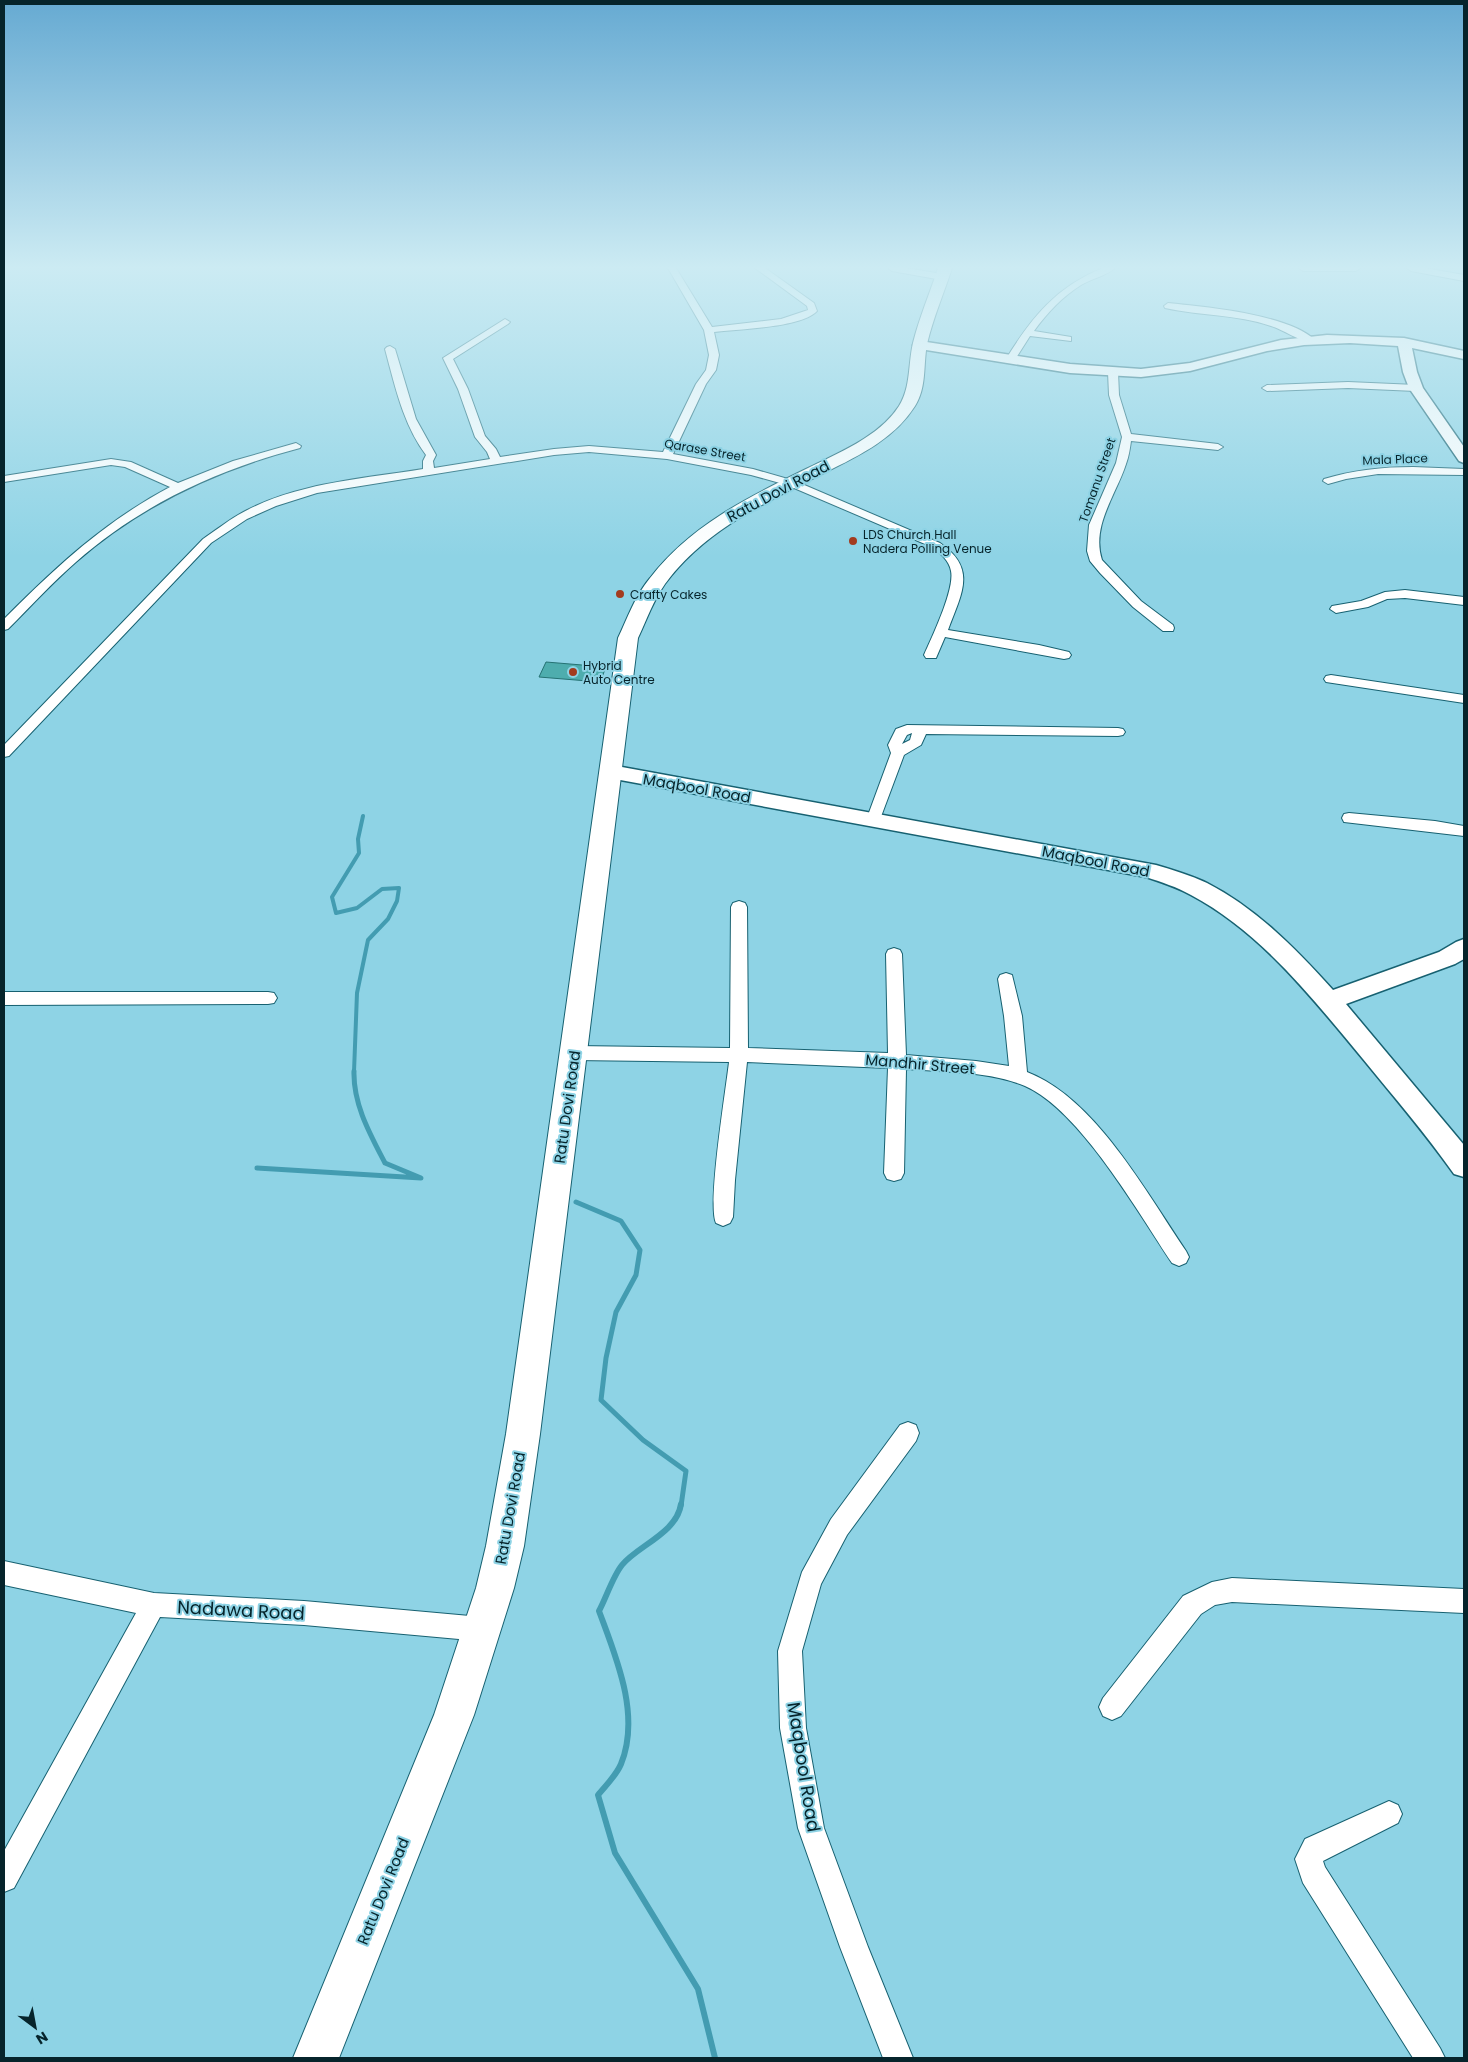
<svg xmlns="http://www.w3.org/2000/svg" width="1468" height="2062" viewBox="0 0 1468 2062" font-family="Poppins,sans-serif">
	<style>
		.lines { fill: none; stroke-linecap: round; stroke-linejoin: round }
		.stream-far2 { stroke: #439cb1; stroke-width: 4 }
		.stream-far1 { stroke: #439cb1; stroke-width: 5 }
		.stream { stroke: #439cb1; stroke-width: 6 }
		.building { fill: #4eadae; stroke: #257273 }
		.street-casing { stroke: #176171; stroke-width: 2 }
		.secondary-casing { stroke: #176171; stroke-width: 3 }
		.primary-casing { stroke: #176171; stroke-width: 2 }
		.street { fill: #fff; fill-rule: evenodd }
		.secondary { fill: #fff; fill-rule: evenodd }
		.primary { fill: #fff; fill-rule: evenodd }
		.poi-dot { fill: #a33b1e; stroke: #8ed3e5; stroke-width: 2 }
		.labels { text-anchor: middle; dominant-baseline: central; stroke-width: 4; stroke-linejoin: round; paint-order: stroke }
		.far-street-label { font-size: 12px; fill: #06242b; stroke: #8ed3e5 }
		.far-poi-label { font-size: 12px; fill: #06242b; stroke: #8ed3e5; text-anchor: start }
		.street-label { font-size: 15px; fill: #06242b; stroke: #8ed3e5 }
		.near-street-label { font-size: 18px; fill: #06242b; stroke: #8ed3e5 }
	</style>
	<rect width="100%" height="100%" fill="#8ed3e5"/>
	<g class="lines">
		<path class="stream-far2" d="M 354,1072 L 357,993 L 368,940 L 388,919 L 397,901 L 399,888 L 382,889 L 357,908 L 336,913 L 332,897 L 359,853 L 358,839 L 363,816"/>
		<path class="stream-far1" d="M 257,1168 L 421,1178 L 385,1163 C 370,1134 353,1104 354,1071
			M 576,1202 L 621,1221 L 640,1250 L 636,1275 L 616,1312 L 606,1358 L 601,1400 L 643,1440 L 686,1471 L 681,1506"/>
		<path class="stream" d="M 681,1504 C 677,1533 637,1546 622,1565 C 613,1576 606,1598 599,1611 C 616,1657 641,1715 621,1764 C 616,1776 606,1785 598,1795 L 615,1853 L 698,1989 L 715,2058"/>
	</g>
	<path class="building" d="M 546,662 L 606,667 L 600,682 L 539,677 Z"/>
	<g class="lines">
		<defs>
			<path id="street" d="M 668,268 L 676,268 L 712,327 L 781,319 L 808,310 L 807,306 L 755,268 L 765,268 L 814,303 L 817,311 C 801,328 738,329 714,332 L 719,355 L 716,370 L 706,384 L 673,454 L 753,469 L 795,481 L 940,543 C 978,569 961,594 948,630 L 1039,645 L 1069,652 L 1071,655 L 1069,658 L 1064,659 L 945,637 L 936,658 L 926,658 L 924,655 C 932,637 955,589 951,571 C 949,560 940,553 932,547 L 787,485 L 751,475 L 667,459 L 589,452 L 554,455 L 317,493 L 276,506 L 247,519 L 211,543 L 9,756 L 4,757 L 4,745 L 203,539 C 215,531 226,522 238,515 C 293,483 362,479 423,469 L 423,461 L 426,455 C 403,424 395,386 385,349 L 387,347 L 390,346 L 395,349 L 416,419 L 436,455 L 433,461 L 434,468 L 490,459 L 487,452 L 475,437 L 458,389 L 443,358 L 505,319 L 510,322 L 508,324 L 453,359 L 468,389 L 485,436 L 496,449 L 500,457 L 554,449 L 589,446 L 663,452 L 696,384 L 706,370 L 709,355 L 704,330 Z
				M 888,268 L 906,268 L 942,274 L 946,277 L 942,280 L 892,271 Z
				M 1103,268 L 1115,268 C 1106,276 1091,279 1081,285 C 1062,297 1047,313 1034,331 L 1071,337 L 1071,341 L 1030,336 L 1014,361 L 1008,361 L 1006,359 C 1032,317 1056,287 1103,268 Z
				M 1299,268 L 1360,268 L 1356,271 L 1303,271 Z
				M 1407,268 L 1425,268 L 1464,275 L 1464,281 L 1411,271 Z
				M 1168,303 C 1205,307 1288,314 1315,340 L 1313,342 C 1304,344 1282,329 1271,326 C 1236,314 1200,316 1165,308 L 1164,306 Z
				M 1113,369 L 1118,372 L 1119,395 L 1131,434 L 1218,444 L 1223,447 L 1218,450 L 1131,441 C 1130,448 1129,456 1126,464 C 1116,495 1091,526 1102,560 L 1141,601 L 1173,625 L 1174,628 L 1173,631 L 1163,631 L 1133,607 L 1100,573 L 1090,561 L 1087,551 L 1089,525 L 1116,463 L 1122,437 L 1109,395 L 1108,372 Z
				M 1348,382 L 1416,385 L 1421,388 L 1416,391 L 1348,388 L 1267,391 L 1262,388 L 1267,385 Z
				M 296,443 L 301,446 L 300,448 C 216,470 141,505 76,562 C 52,583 31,606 8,629 L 4,630 L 4,619 C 56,567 104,522 170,487 L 125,467 L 111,465 L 4,482 L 4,476 L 111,459 L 131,462 L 178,483 L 233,461 Z
				M 1413,467 L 1464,469 L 1464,475 L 1378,474 L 1346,479 L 1328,484 L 1323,481 L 1324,479 C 1354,470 1382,467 1413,467 Z
				M 1405,590 L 1464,597 L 1464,605 L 1405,598 L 1387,599 L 1368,607 L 1336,613 L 1330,609 L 1332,606 L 1361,601 L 1385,592 Z
				M 1331,675 L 1464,695 L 1464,703 L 1326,682 L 1324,679 L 1326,676 Z
				M 907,725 L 1118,728 L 1123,729 L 1125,732 L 1123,735 L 1118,736 L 926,734 L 921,745 L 904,755 L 879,822 L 869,822 L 867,818 L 891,753 L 888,745 L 896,729 ZM 912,733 L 910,740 L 902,744 L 907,735 Z
				M 1349,813 L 1435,821 L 1464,826 L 1464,836 L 1344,822 L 1342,818 L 1344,814 Z
				M 739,901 L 745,903 L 747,907 L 748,1048 L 888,1053 L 886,954 L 888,950 L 894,948 L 900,950 L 902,954 L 906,1055 L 976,1061 L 1009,1066 L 1004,1016 L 998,979 L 1000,975 L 1006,973 L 1012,975 L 1022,1016 L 1027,1072 C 1095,1098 1146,1192 1186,1251 L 1189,1257 L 1186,1263 L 1179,1266 L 1172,1263 C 1139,1214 1080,1110 1025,1086 C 989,1071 945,1072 906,1069 L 904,1173 L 901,1179 L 894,1181 L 887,1179 L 884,1173 L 888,1068 L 747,1062 L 735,1180 L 733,1217 L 730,1223 L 723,1226 L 716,1223 C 707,1205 726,1089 729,1062 L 574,1060 L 568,1058 L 565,1053 L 568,1048 L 574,1046 L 730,1048 L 731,907 L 733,903 Z
				M 268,992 L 274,993 L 277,998 L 274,1003 L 268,1004 L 4,1005 L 4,992 Z
				M 908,1422 L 916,1425 L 919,1433 L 916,1441 L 847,1535 L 821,1584 L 802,1651 L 806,1728 L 824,1828 L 868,1947 L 913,2058 L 883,2058 L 840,1947 L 798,1828 L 780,1728 L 778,1651 L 802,1572 L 831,1519 L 900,1425 Z
				M 4,1561 L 154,1593 L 304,1601 L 481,1617 L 490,1620 L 493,1629 L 490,1638 L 481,1641 L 304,1625 L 160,1617 L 14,1888 L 4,1892 L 4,1851 L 136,1613 L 4,1585 Z
				M 1232,1578 L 1464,1589 L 1464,1613 L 1232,1602 L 1215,1605 L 1201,1614 L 1121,1716 L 1112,1720 L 1103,1716 L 1099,1707 L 1103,1698 L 1183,1596 L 1212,1582 Z
				M 1389,1801 L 1398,1805 L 1402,1814 L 1398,1823 L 1323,1861 L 1325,1867 L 1440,2048 L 1445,2058 L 1413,2058 L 1303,1883 L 1295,1859 L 1305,1839 Z"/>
			<path id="secondary" d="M 1327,335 L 1404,338 L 1464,351 L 1464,359 L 1412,348 L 1417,372 L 1423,388 L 1464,447 L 1464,463 L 1459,461 L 1409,388 L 1403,372 L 1398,346 L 1350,343 L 1304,345 L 1267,351 L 1190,371 L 1141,377 L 1070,373 L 920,349 L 913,345 L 920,341 L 1070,364 L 1141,369 L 1190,363 L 1281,340 Z
				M 611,765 L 1156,865 C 1173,870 1190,875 1207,883 C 1256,908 1296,949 1333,990 L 1439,952 L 1456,942 L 1464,939 L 1464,959 L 1455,964 L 1346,1004 L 1464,1145 L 1464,1177 L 1454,1174 C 1426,1134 1394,1097 1363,1059 C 1313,999 1261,932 1191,895 C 1177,887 1161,882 1146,877 L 604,777 L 601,772 L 604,767 Z"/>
			<path id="primary" d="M 938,268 L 952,268 C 944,293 933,318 927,344 C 923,365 927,387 915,406 C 893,441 854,458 818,476 C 762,504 703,532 665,584 C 653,601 647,619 638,638 L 540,1434 L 524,1546 L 514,1588 L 474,1715 L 339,2058 L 293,2058 L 434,1715 L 476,1588 L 486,1546 L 506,1434 L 618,638 C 628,617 635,596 650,578 C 690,526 748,497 806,469 C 838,453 879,437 899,406 C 911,387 908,364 913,343 C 919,318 930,293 938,268 Z"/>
		</defs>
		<use href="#street" class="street-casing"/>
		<use href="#secondary" class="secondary-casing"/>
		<use href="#primary" class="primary-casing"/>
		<use href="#street" class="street"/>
		<use href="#secondary" class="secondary"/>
		<use href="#primary" class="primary"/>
	</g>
	<linearGradient id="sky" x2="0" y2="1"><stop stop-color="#66aad2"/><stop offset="0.48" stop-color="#ccebf3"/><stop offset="1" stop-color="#ccebf3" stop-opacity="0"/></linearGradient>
	<rect width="1468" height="557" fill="url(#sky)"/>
	<g class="poi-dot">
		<circle cx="853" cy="541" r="5"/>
		<circle cx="620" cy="594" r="5"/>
		<circle cx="573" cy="672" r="5"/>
	</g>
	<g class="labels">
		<g class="far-street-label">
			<text transform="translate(705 450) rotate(10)">Qarase Street</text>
			<text transform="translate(1395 459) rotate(-2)">Mala Place</text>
			<text transform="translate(1097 480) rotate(-71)">Tomanu Street</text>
		</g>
		<g class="far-poi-label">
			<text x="863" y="534">LDS Church Hall<tspan x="863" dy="14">Nadera Polling Venue</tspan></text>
			<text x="630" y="594">Crafty Cakes</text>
			<text x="583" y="665">Hybrid<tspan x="583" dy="14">Auto Centre</tspan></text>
		</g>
		<g class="street-label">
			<text transform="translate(778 491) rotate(-28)">Ratu Dovi Road</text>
			<text transform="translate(697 788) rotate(10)">Maqbool Road</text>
			<text transform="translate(1096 861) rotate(11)">Maqbool Road</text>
			<text transform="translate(920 1064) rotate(5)">Mandhir Street</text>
			<text transform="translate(567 1107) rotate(-82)">Ratu Dovi Road</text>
			<text transform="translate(510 1508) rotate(-80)">Ratu Dovi Road</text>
			<text transform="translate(383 1891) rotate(-68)">Ratu Dovi Road</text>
		</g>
		<g class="near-street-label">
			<text transform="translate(241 1610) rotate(3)">Nadawa Road</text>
			<text transform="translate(804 1767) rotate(81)">Maqbool Road</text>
		</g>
	</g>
	<rect width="1468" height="2062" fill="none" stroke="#06242b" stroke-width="10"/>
	<g transform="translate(35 2027) rotate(148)" stroke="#8ed3e5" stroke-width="4" paint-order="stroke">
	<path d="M0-4L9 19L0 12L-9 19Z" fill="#06242b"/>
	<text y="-8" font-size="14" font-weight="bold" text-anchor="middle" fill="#06242b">N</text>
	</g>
</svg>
